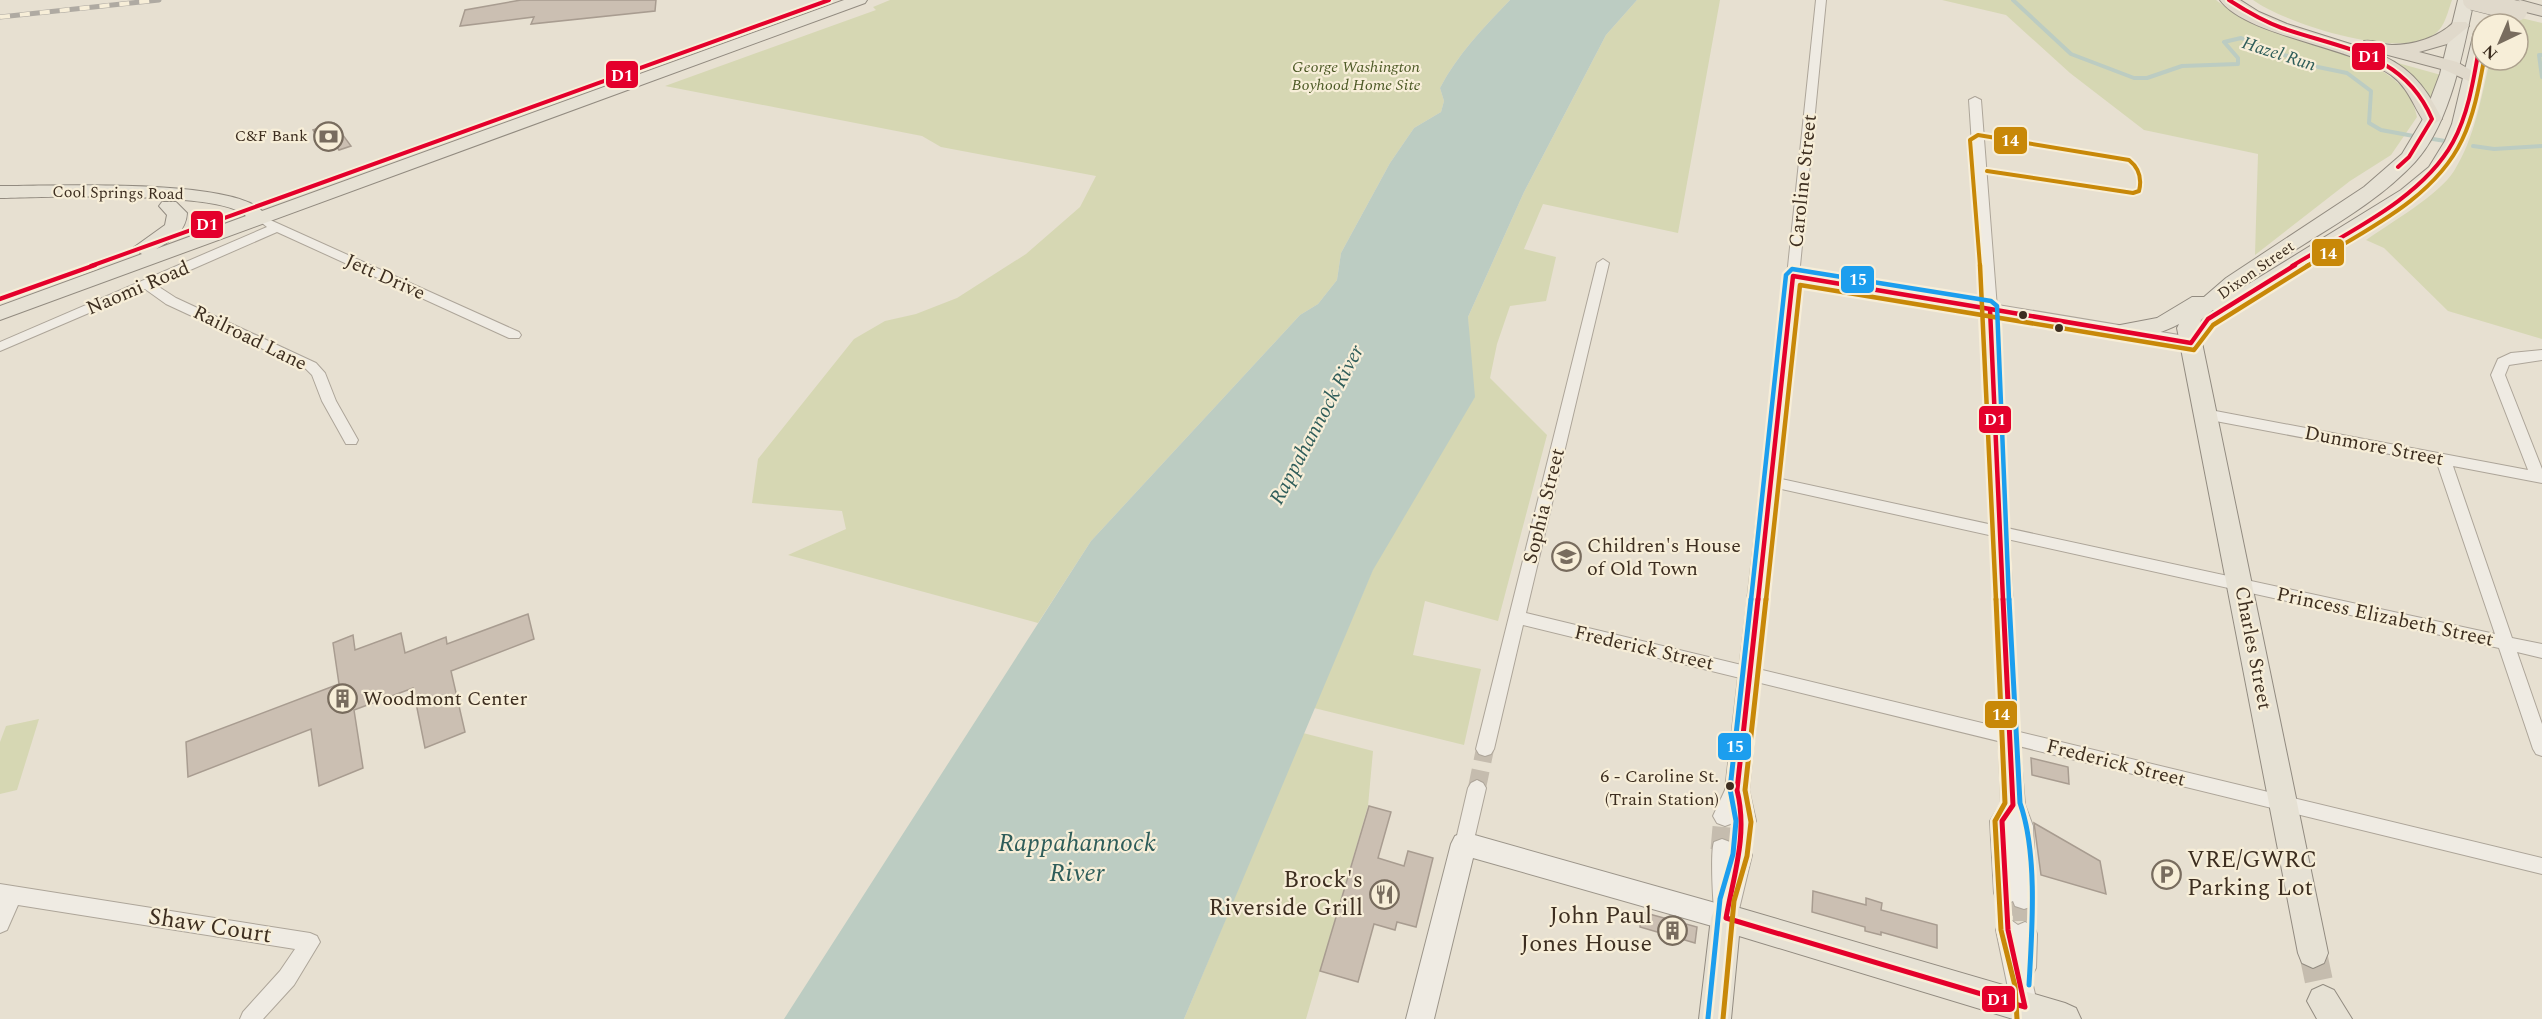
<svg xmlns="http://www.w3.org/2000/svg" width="2542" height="1019" viewBox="0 0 2542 1019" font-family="Spectral,serif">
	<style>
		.green { fill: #d6d7b3 }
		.water { fill: #bcccc2 }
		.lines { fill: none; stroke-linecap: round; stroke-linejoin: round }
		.stream { stroke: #bcccc2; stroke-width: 4 }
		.building { fill: #cbbfb2; stroke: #a89c90; stroke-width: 1.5 }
		.minor-tunnel { stroke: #c5bcae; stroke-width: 18; stroke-dasharray: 18 9; stroke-linecap: butt }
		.tertiary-tunnel { stroke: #c5bcae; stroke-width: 23; stroke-dasharray: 23 11; stroke-linecap: butt }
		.primary-tunnel { stroke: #c5bcae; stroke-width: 28; stroke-dasharray: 28 14; stroke-linecap: butt }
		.minor-casing { stroke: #ada599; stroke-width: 2 }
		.tertiary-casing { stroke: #ada599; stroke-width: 2 }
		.secondary-casing { stroke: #9c958a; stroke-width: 2 }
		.primary-casing { stroke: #928b80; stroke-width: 2 }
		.trunk-casing { stroke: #928b80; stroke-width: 2 }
		.minor { fill: #efebe3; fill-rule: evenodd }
		.tertiary { fill: #efebe3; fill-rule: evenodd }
		.secondary { fill: #efebe3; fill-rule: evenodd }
		.primary { fill: #e6e1d4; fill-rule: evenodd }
		.trunk { fill: #e0d9cb; fill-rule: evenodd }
		.rail-casing { stroke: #afaaa2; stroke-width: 5 }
		.rail { stroke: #f7eed8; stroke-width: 4; stroke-dasharray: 10; stroke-linecap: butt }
		.trunk-bridge-casing { stroke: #928b80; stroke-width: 21; stroke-linecap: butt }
		.trunk-bridge { stroke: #e0d9cb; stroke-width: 20 }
		.bus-1-far2-casing { stroke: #f7eed8; stroke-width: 8 }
		.bus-1-far1-casing { stroke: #f7eed8; stroke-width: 9 }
		.bus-1-casing { stroke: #f7eed8; stroke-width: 10 }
		.bus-2-far2-casing { stroke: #f7eed8; stroke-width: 8 }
		.bus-2-far1-casing { stroke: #f7eed8; stroke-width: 9 }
		.bus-2-casing { stroke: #f7eed8; stroke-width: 10 }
		.bus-3-far1-casing { stroke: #f7eed8; stroke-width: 9 }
		.bus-3-casing { stroke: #f7eed8; stroke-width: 10 }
		.bus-1-far2 { stroke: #e4002b; stroke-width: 4 }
		.bus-1-far1 { stroke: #e4002b; stroke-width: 4.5 }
		.bus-1 { stroke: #e4002b; stroke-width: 5 }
		.bus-2-far2 { stroke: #c88808; stroke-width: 4 }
		.bus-2-far1 { stroke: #c88808; stroke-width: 4.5 }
		.bus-2 { stroke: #c88808; stroke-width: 5 }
		.bus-3-far1 { stroke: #1c9eee; stroke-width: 4.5 }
		.bus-3 { stroke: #1c9eee; stroke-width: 5 }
		.bus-dot { fill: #3d2e20; stroke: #f7eed8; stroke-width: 2 }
		.labels { text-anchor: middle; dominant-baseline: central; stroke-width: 4.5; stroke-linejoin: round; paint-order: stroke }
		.far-park-label { font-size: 16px; font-style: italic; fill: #4d5a26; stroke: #f7eed8 }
		.far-poi-label { font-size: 16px; fill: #3d2e20; stroke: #f7eed8; text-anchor: end }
		.far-street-label { font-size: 16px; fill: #3d2e20; stroke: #f7eed8 }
		.far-water-label { font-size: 18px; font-style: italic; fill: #2f5d5a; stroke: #f7eed8 }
		.bus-label { font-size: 18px; fill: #3d2e20; stroke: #f7eed8; text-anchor: end }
		.street-label { font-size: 20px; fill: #3d2e20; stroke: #f7eed8 }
		.poi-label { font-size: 20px; fill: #3d2e20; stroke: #f7eed8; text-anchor: start }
		.water-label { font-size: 21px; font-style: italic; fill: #2f5d5a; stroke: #f7eed8 }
		.near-poi-label { font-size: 24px; fill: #3d2e20; stroke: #f7eed8; text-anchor: end }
		.near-street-label { font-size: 24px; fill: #3d2e20; stroke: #f7eed8 }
		.near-water-label { font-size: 26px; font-style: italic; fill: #2f5d5a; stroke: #f7eed8 }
		.line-badge { stroke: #f7eed8; stroke-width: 2 }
		.badge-label { font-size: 16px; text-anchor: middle; font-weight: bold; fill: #fff }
	</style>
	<rect width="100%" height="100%" fill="#e7e0d1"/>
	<path class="green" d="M 890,0 L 1510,0 C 1484,27 1457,55 1440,88 L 1444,101 L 1441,112 L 1414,128 L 1390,163 L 1341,253 L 1337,280 L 1318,304 L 1300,315 L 1091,541 L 1038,623 L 788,555 L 846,529 L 842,511 L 752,503 L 758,459 L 854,339 L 885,321 L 916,314 L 957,298 L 1026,254 L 1080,207 L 1096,176 L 941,147 L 922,136 L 665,86 L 876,10 L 873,7 Z
		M 1637,0 L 1720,0 L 1678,233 L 1543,204 L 1524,249 L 1556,257 L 1546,301 L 1510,306 L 1497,344 L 1490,378 L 1547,435 L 1498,621 L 1425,601 L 1413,655 L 1481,669 L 1464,745 L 1314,708 L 1469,343 L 1468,317 L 1524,192 L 1606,35 Z
		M 1942,0 L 2216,0 C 2268,43 2405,46 2417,117 L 2391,155 L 2350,181 L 2255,255 L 2258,154 L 2144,130 L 2070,73 L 2006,15 Z
		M 2253,0 L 2452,0 C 2448,11 2445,26 2436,33 C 2403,62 2284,23 2253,0 Z
		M 2500,13 L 2542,23 L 2542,339 L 2448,311 L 2384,248 L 2366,240 C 2390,223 2439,195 2454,171 C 2475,137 2481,98 2490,60 L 2518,60 L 2518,24 L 2497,24 Z
		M 2380,58 L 2441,75 L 2433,104 Z
		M 39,719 L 17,790 L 0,794 L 0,742 L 6,726 Z
		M 1303,733 L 1373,751 L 1368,806 L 1306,1019 L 1184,1019 Z"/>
	<path class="water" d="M 1510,0 L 1637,0 L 1606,35 L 1524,192 L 1468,317 L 1475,397 L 1373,570 L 1184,1019 L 784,1019 L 1091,541 L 1300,315 L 1318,304 L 1337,280 L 1341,253 L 1390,163 L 1414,128 L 1441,112 L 1444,101 L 1440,88 C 1457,55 1484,27 1510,0 Z"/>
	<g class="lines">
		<path class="stream" d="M 2013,0 L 2071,54 L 2134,78 L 2147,78 L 2182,66 L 2238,64 L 2238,58 L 2224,42 L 2241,38 L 2313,66 L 2347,73 L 2371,91 L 2369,123 L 2381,130 L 2419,137
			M 2542,55 L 2539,55 L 2542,77
			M 2427,138 L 2451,142
			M 2473,146 L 2494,149 L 2542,146"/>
	</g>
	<path class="building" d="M 521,0 L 656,0 L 655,11 L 531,24 L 534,17 L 460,26 L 465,10 Z
		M 334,123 L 351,146 L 339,150 L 332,140 L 322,144 L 313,130 Z
		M 528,614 L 534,639 L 451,671 L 465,732 L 425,748 L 413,688 L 354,710 L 363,768 L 319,786 L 311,729 L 188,777 L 186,742 L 339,684 L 333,643 L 353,635 L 355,650 L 401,633 L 405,653 L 446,637 L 447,644 Z
		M 2031,758 L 2068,767 L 2069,784 L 2032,775 Z
		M 1369,806 L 1391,812 L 1378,858 L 1404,866 L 1408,851 L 1433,858 L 1416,927 L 1397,922 L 1395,930 L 1374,924 L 1358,982 L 1320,971 Z
		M 2034,823 L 2100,861 L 2106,894 L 2041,875 Z
		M 1813,891 L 1866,905 L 1866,898 L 1882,903 L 1881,910 L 1937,925 L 1937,948 L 1881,932 L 1881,935 L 1865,931 L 1865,927 L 1812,912 Z
		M 1642,912 L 1697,927 L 1695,943 L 1640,927 Z"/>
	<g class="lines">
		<path class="minor-tunnel" d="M 1477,788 L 1485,749"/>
		<path class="tertiary-tunnel" d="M 1722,850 L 1725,816
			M 1740,855 L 1744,821
			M 2006,893 L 2008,930
			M 2024,898 L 2025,934"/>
		<path class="primary-tunnel" d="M 2313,953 L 2323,1001"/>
		<defs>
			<path id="minor" d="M 1816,0 L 1826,0 L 1799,276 L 1793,280 L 1787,276 Z
				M 1975,97 L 1981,100 L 1997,308 L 1990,312 L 1983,308 L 1969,100 Z
				M 268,219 L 519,332 L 521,335 L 519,338 L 509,338 L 277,232 L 156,285 L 176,298 L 316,363 L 325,373 L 336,401 L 358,440 L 356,444 L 346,444 L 322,401 L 312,375 L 306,369 L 166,304 L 145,289 L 0,351 L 0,342 L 267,227 L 262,223 Z
				M 1603,259 L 1609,263 L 1526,613 L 2542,858 L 2542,874 L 1523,625 L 1494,749 L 1491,754 L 1485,756 L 1479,754 L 1476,749 L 1597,263 Z
				M 2542,350 L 2542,360 L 2509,365 L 2505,375 L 2542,469 L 2542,483 L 2453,466 L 2512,638 L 2542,644 L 2542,658 L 2517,652 L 2542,724 L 2542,756 L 2536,754 L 2533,749 L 2499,648 L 1772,487 L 1765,482 L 1772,477 L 2495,634 L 2437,463 L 2205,419 L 2198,414 L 2205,409 L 2528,470 L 2491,375 L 2498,359 L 2511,353 Z
				M 1477,780 L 1483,783 L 1486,788 L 1473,844 L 1470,850 L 1464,852 L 1458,850 L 1455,844 L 1468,788 L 1471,783 Z
				M 0,884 L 310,933 L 317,936 L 320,942 L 294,985 L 263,1019 L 240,1019 L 243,1012 L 280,971 L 295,949 L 18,905 L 7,930 L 0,933 Z"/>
			<path id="tertiary" d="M 1793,271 L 2191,337 L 2200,343 L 2191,349 L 1999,316 L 2019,737 L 2025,805 L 2033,826 L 2036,898 L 2033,906 L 2024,909 L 2015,906 L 2013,901 L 2006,904 L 1997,901 L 1994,893 L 1990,821 L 2001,803 L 1982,313 L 1801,283 L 1749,790 L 1756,821 L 1752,828 L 1744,831 L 1736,828 L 1733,823 L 1725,826 L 1717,823 L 1713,816 L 1725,790 L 1785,276 Z
				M 1722,839 L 1730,842 L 1733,847 L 1740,844 L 1748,847 L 1752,855 L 1735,926 L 1726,930 L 1717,926 C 1713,918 1710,851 1714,842 Z
				M 2008,918 L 2018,925 L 2025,922 L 2034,926 L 2037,934 L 2036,968 L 2031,977 L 2038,1007 L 2034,1016 L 2027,1019 L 2016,1016 L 2012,1007 L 1996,930 L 1999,922 Z"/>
			<path id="secondary" d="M 1464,832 L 1726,906 L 1735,909 L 1739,918 L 1735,927 L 1726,930 L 1473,858 L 1434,1019 L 1406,1019 L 1451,844 L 1455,836 Z"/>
			<path id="primary" d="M 844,0 L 867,0 L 865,3 L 0,320 L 0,306 L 142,254 L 133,248 L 165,225 L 167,215 L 159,206 L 162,202 L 176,202 L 187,213 C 186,232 171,241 156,249 L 246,216 C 222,190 41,197 0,198 L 0,186 C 48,186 232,178 262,211 Z
				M 2458,0 L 2474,0 C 2463,50 2451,123 2415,162 C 2364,217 2291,245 2234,293 L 2401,190 L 2429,167 L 2445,141 L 2452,124 L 2474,32 L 2482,27 L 2482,60 L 2485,60 C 2474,120 2466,159 2415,198 L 2230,314 L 2223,316 L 2213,310 L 2201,320 L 2199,328 L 2328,953 L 2324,963 L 2313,968 L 2302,963 L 2298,953 L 2177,328 L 2179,324 C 2164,333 2133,341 2115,336 L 2112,331 L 2115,326 L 2157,318 L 2192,297 L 2204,297 L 2226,278 L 2364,187 L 2402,154 L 2423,119 L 2440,74 Z
				M 1726,904 L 2065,1003 L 2076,1008 L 2081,1019 L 2013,1019 L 1739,936 L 1731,1019 L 1699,1019 L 1711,918 L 1715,908 Z
				M 2323,985 L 2334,990 L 2352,1019 L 2317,1019 L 2307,1001 L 2312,990 Z"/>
			<path id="trunk" d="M 2220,0 L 2240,0 L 2259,12 L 2287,24 L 2363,48 L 2361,45 L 2364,41 C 2374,39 2382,45 2392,45 C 2413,45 2438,38 2454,22 L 2466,22 L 2469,26 L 2447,44 L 2419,52 L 2457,62 L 2482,77 L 2473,83 L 2445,70 L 2369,50 C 2407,64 2424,83 2442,119 L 2432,125 L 2425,123 C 2413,106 2409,88 2391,75 C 2349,46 2246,36 2220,0 Z
				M 2491,0 L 2520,0 L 2542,6 L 2542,16 L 2494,4 Z"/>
		</defs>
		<use href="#minor" class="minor-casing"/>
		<use href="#tertiary" class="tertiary-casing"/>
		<use href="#secondary" class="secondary-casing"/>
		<use href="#primary" class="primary-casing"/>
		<use href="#trunk" class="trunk-casing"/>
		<use href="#minor" class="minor"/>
		<use href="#tertiary" class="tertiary"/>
		<use href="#secondary" class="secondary"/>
		<use href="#primary" class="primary"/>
		<use href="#trunk" class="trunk"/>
		<defs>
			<path id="rail" d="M 0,17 L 159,0"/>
		</defs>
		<use href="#rail" class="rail-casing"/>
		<use href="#rail" class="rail"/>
		<defs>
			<path id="trunk-bridge" d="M 2473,0 L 2517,11"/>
		</defs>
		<use href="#trunk-bridge" class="trunk-bridge-casing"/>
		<use href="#trunk-bridge" class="trunk-bridge"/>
		<defs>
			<path id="bus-1-far2" d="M 2229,0 C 2246,11 2263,21 2282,28 C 2342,49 2404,53 2432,119 L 2409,157 L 2398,167
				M 91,266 L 829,0
				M 2292,266 C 2346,233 2422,199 2453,142 C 2471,109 2475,68 2482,32"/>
			<path id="bus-1-far1" d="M 0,299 L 95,265
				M 1990,309 L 2191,343 L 2208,319 L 2295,265
				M 1758,600 L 1793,276 L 1990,309 L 2003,600"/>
			<path id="bus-1" d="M 1758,599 L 1737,790 C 1748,834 1734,874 1726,918 L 2025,1007 L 2008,930 L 2002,821 L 2013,805 L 2003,599"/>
			<path id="bus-2-far2" d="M 1980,266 L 1970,140 L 1978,135 L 2129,160 C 2139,168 2142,179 2139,191 L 2133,193 L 1987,171
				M 2307,266 C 2361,232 2433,201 2462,140 C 2474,115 2479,87 2484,60"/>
			<path id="bus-2-far1" d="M 1980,265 L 1996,600
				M 1766,600 L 1800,285 L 2194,350 L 2213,325 L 2309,265"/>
			<path id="bus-2" d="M 1996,599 L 2005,803 L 1995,821 L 2001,930 L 2015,986 L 2017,1019
				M 1723,1019 L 1734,901 L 1747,856 L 1751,822 L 1745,790 L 1766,599"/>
			<path id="bus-3-far1" d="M 1751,600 L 1786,275 L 1792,269 L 1991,301 L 1997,306 L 2009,600"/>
			<path id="bus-3" d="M 2009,599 L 2020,803 C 2038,854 2032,931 2029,985
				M 1708,1018 L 1720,899 L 1733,854 L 1736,821 L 1730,789 L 1751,599"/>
		</defs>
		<use href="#bus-1-far2" class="bus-1-far2-casing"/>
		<use href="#bus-1-far1" class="bus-1-far1-casing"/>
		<use href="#bus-1" class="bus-1-casing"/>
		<use href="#bus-2-far2" class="bus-2-far2-casing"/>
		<use href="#bus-2-far1" class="bus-2-far1-casing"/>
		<use href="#bus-2" class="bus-2-casing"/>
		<use href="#bus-3-far1" class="bus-3-far1-casing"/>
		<use href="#bus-3" class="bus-3-casing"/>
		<use href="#bus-1-far2" class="bus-1-far2"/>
		<use href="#bus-1-far1" class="bus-1-far1"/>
		<use href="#bus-1" class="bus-1"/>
		<use href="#bus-2-far2" class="bus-2-far2"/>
		<use href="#bus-2-far1" class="bus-2-far1"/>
		<use href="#bus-2" class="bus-2"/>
		<use href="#bus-3-far1" class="bus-3-far1"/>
		<use href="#bus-3" class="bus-3"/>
	</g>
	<defs>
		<symbol id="bank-ring" viewBox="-11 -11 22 22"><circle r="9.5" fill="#f7eed8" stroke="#786c5e" stroke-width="1.5"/><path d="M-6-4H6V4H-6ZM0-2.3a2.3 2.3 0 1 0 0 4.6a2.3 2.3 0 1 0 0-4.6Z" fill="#786c5e"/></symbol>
		<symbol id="school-ring" viewBox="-11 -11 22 22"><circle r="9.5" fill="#f7eed8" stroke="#786c5e" stroke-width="1.5"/><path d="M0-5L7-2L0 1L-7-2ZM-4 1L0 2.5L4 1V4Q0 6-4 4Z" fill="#786c5e"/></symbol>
		<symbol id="building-ring" viewBox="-11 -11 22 22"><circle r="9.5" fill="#f7eed8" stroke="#786c5e" stroke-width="1.5"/><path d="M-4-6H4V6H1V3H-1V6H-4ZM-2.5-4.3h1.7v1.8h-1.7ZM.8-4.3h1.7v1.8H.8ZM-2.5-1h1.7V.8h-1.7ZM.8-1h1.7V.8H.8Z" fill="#786c5e"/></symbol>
		<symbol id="parking-ring" viewBox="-11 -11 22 22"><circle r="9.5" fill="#f7eed8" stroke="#786c5e" stroke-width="1.5"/><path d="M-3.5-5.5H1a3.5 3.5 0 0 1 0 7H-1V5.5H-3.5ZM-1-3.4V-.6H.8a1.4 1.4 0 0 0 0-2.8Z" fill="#786c5e"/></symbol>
		<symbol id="restaurant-ring" viewBox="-11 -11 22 22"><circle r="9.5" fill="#f7eed8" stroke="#786c5e" stroke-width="1.5"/><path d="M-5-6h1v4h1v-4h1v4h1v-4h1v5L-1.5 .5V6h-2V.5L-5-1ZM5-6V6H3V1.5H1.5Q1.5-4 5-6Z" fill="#786c5e"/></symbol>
	</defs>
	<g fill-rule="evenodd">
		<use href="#bank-ring" x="312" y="120" width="33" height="33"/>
		<use href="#school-ring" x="1550" y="540" width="33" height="33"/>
		<use href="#building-ring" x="326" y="682" width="33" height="33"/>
		<use href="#parking-ring" x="2150" y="858" width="33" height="33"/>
		<use href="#restaurant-ring" x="1368" y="878" width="33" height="33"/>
		<use href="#building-ring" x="1656" y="914" width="33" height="33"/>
	</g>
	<g class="bus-dot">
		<circle cx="2023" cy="315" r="5"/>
		<circle cx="2059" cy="328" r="5"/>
		<circle cx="1730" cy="786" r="5"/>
	</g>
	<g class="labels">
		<g class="far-park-label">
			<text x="1356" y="67">George Washington<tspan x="1356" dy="18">Boyhood Home Site</tspan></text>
		</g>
		<g class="far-poi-label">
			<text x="308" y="136">C&amp;F Bank</text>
		</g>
		<g class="far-street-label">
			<text transform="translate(118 193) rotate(1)">Cool Springs Road</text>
			<text transform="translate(2256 270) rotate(-35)">Dixon Street</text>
		</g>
		<g class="far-water-label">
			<text transform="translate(2279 54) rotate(18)">Hazel Run</text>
		</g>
		<g class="bus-label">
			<text x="1719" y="776">6 - Caroline St.<tspan x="1719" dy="23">(Train Station)</tspan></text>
		</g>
		<g class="street-label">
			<text transform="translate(1803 181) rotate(-84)">Caroline Street</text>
			<text transform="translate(385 277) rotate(24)">Jett Drive</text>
			<text transform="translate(138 288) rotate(-23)">Naomi Road</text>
			<text transform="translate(250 338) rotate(26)">Railroad Lane</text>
			<text transform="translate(2374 446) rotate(11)">Dunmore Street</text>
			<text transform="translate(1544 506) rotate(-76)">Sophia Street</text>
			<text transform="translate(2385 617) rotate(12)">Princess Elizabeth Street</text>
			<text transform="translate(1644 648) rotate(13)">Frederick Street</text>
			<text transform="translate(2253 648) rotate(79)">Charles Street</text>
			<text transform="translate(2116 763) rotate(14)">Frederick Street</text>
		</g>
		<g class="poi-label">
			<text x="1587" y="546">Children's House<tspan x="1587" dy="23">of Old Town</tspan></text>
			<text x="363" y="699">Woodmont Center</text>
		</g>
		<g class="water-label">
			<text transform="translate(1317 425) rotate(-62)">Rappahannock River</text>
		</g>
		<g class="near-poi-label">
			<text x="2187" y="860" text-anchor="start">VRE/GWRC<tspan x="2187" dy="28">Parking Lot</tspan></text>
			<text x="1363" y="880">Brock's<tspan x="1363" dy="28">Riverside Grill</tspan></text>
			<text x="1652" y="916">John Paul<tspan x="1652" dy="28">Jones House</tspan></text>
		</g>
		<g class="near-street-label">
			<text transform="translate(210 926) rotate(9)">Shaw Court</text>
		</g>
		<g class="near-water-label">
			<text x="1077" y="843">Rappahannock<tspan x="1077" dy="30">River</tspan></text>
		</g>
	</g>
	<g class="line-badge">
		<rect x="2351" y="42" width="35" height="29" rx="6" fill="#e4002b"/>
		<rect x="605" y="60" width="34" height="29" rx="6" fill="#e4002b"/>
		<rect x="1993" y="126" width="35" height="29" rx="6" fill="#c88808"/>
		<rect x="190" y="210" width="34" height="29" rx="6" fill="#e4002b"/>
		<rect x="2311" y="238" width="34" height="29" rx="6" fill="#c88808"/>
		<rect x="1840" y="265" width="35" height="29" rx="6" fill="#1c9eee"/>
		<rect x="1978" y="405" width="34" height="29" rx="6" fill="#e4002b"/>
		<rect x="1984" y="700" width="34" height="29" rx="6" fill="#c88808"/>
		<rect x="1717" y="732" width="35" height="29" rx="6" fill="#1c9eee"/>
		<rect x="1981" y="985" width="35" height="28" rx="6" fill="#e4002b"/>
	</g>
	<g class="badge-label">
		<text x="2369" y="62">D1</text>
		<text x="622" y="81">D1</text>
		<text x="2010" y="146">14</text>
		<text x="207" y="230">D1</text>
		<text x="2328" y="259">14</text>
		<text x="1858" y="285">15</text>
		<text x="1995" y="425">D1</text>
		<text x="2001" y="720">14</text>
		<text x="1735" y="752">15</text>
		<text x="1998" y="1005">D1</text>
	</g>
	<g transform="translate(2500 42) rotate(224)"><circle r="28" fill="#f7eed8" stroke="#ada18e" stroke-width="1.5"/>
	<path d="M0-4.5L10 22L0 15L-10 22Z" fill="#786c5e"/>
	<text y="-9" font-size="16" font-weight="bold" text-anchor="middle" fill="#3d2e20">N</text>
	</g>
</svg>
